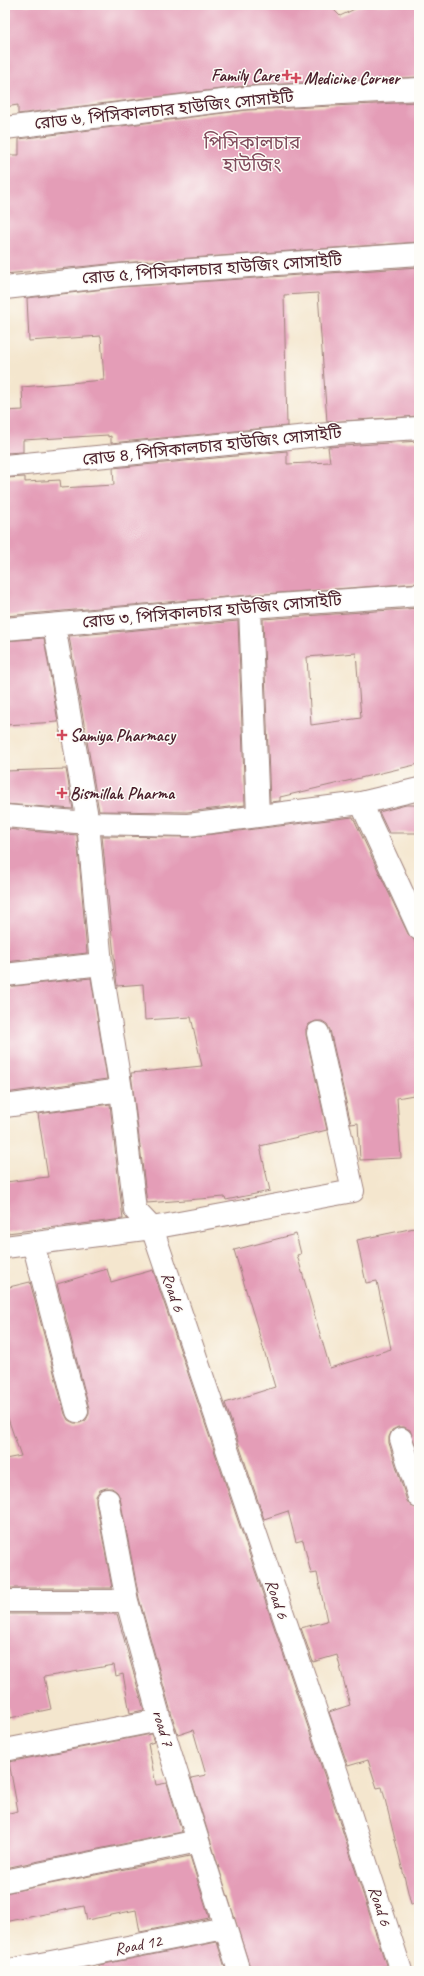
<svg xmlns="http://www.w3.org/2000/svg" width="424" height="1976" viewBox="0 0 424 1976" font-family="Caveat,'Noto Sans Bengali',sans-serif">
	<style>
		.building { fill: #e49db7; fill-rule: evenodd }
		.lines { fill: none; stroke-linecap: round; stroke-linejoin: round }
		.minor-casing { stroke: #9f827c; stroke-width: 24 }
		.minor { stroke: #fff; stroke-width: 22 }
		.poi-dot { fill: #d1495b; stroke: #fdfcf7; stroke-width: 1.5 }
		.labels { text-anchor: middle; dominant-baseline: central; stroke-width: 3; stroke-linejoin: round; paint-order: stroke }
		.poi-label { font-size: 17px; font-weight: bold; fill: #4a1f2b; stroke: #fdfcf7; text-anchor: start }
		.street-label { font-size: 17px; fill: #4a1f2b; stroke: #fdfcf7 }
		.quarter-label { font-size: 19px; fill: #804b5c; stroke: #fdfcf7 }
	</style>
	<rect width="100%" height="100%" fill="#fdfcf7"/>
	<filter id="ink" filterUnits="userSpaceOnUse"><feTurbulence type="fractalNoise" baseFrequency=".025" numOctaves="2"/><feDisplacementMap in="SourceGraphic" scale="8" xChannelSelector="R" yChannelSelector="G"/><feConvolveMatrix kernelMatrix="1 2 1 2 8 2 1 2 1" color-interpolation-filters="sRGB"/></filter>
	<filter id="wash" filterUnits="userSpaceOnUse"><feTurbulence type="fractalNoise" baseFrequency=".012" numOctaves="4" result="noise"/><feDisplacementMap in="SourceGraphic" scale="16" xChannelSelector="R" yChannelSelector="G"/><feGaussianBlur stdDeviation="0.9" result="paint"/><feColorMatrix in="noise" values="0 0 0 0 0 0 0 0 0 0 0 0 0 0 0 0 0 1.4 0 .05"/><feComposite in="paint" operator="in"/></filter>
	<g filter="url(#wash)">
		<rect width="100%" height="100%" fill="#f4e6ce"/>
		<g id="blocks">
			<path class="building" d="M 5,5 L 329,5 L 340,16 L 363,5 L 419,5 L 419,77 L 245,86 L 18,114 L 18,105 L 5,107 Z
				M 419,102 L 419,242 L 120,263 L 5,274 L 5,155 L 19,155 L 19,139 L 247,110 Z
				M 419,267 L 419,416 L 327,422 L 318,293 L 284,295 L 287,426 L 111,443 L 111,436 L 108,437 L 108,435 L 23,440 L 23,452 L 5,453 L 5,411 L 23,410 L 22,387 L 104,380 L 101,336 L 29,341 L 27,298 L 122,287 Z
				M 419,441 L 419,583 L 249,595 L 5,616 L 5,478 L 25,477 L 25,482 L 60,480 L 61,488 L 114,485 L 113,468 L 287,451 L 287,464 L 330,462 L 328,447 Z
				M 419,608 L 419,764 L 280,797 L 280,801 L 270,802 L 263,619 ZM 356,653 L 361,718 L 311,725 L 307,657 Z
				M 238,621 L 245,805 L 187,812 L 99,811 L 69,636 Z
				M 44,638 L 58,722 L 5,725 L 5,641 Z
				M 66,769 L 73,809 L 5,804 L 5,771 Z
				M 406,805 L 419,805 L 419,833 L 389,833 L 379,812 Z
				M 353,817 L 408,934 L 414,940 L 419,953 L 419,1094 L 397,1098 L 401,1158 L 360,1160 L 358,1123 L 351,1124 L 330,1030 L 327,1024 L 322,1021 L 316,1021 L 309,1024 L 306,1029 L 306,1035 L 327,1130 L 260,1146 L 270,1191 L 226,1200 L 225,1197 L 147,1203 L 131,1073 L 202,1066 L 191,1017 L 145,1020 L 143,984 L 117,986 L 102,836 L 189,837 Z
				M 5,829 L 77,835 L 87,953 L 5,962 Z
				M 91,978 L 107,1079 L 5,1093 L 5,987 Z
				M 110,1104 L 123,1219 L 7,1233 L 5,1182 L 48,1177 L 38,1114 Z
				M 419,1227 L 419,1446 L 416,1447 L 410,1430 L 404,1427 L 398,1427 L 392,1430 L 389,1437 L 389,1443 L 407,1501 L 411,1506 L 419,1509 L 419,1903 L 411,1904 L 382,1787 L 377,1788 L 368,1760 L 348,1766 L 329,1712 L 350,1705 L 337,1655 L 313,1662 L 301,1628 L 327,1621 L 317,1573 L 311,1574 L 303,1540 L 296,1542 L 288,1511 L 264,1519 L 225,1403 L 275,1387 L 234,1250 L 296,1234 L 301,1254 L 297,1255 L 330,1368 L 391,1349 L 377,1281 L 366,1283 L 357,1240 Z
				M 107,1269 L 111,1282 L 153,1270 L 328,1786 L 388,1971 L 251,1971 L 191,1778 L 206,1775 L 193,1730 L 178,1735 L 172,1716 L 139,1598 L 120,1498 L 117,1492 L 112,1488 L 106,1488 L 100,1490 L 96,1496 L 96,1502 L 112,1588 L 5,1588 L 5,1459 L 21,1456 L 5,1410 L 5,1288 L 30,1282 L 65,1414 L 68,1420 L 74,1423 L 80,1423 L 86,1420 L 89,1414 L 89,1408 L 57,1284 Z
				M 5,1614 L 117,1614 L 144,1710 L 130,1713 L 123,1674 L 116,1676 L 114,1665 L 44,1677 L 51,1709 L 10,1718 L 5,1697 Z
				M 151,1734 L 154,1742 L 148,1744 L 156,1785 L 167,1783 L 182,1832 L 5,1868 L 5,1814 L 18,1811 L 9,1762 Z
				M 190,1856 L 209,1918 L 140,1932 L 136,1910 L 87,1920 L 84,1906 L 5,1922 L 5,1893 Z
				M 217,1942 L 226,1971 L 100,1971 L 99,1965 Z"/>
		</g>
	</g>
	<g filter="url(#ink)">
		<use href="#blocks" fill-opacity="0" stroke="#9f827c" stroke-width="1"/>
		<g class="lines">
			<defs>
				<path id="minor" d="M 5,128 L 246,98 L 419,89
					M 5,288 L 121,275 L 419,254
					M 5,466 L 339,433 L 419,428
					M 250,607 L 258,816
					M 5,629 L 250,607 L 419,595
					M 361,803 L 419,929
					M 5,816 L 88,823 L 54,625
					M 5,975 L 101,964
					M 318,1033 L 353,1191 L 152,1228 L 340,1782 L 401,1971
					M 5,1106 L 121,1090
					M 33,1243 L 77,1411
					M 5,1247 L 152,1228 L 135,1210 L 121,1090 L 101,964 L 88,823 L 188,825 L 361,803 L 419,789
					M 401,1439 L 419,1497
					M 108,1500 L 127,1601
					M 5,1601 L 127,1601 L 160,1720 L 239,1971
					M 5,1750 L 160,1720
					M 5,1881 L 198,1841
					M 5,1971 L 225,1928"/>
			</defs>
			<use href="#minor" class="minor-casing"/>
			<use href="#minor" class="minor"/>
		</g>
	</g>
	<g class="poi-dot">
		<path d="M285 69h4v4h4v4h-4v4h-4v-4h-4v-4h4z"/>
		<path d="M294 72h4v4h4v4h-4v4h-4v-4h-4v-4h4z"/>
		<path d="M60 729h4v4h4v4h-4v4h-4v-4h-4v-4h4z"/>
		<path d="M60 787h4v4h4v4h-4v4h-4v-4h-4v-4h4z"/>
	</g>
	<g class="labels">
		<g class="poi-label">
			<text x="279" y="75" text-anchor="end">Family Care</text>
			<text x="304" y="78">Medicine Corner</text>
			<text x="70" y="735">Samiya Pharmacy</text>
			<text x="70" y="793">Bismillah Pharma</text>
		</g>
		<g class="street-label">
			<text transform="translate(164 110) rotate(-6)">রোড ৬, পিসিকালচার হাউজিং সোসাইটি</text>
			<text transform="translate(212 269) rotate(-4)">রোড ৫, পিসিকালচার হাউজিং সোসাইটি</text>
			<text transform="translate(212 446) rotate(-6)">রোড ৪, পিসিকালচার হাউজিং সোসাইটি</text>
			<text transform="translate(212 611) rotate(-5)">রোড ৩, পিসিকালচার হাউজিং সোসাইটি</text>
			<text transform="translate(173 1292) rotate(71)">Road 6</text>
			<text transform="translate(277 1599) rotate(71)">Road 6</text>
			<text transform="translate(163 1728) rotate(73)">road 7</text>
			<text transform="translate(380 1906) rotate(72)">Road 6</text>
			<text transform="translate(138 1945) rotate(-11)">Road 12</text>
		</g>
		<g class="quarter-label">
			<text x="252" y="143">পিসিকালচার<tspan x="252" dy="22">হাউজিং</tspan></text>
		</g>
	</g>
	<rect width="424" height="1976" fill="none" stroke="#fdfcf7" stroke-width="20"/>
</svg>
